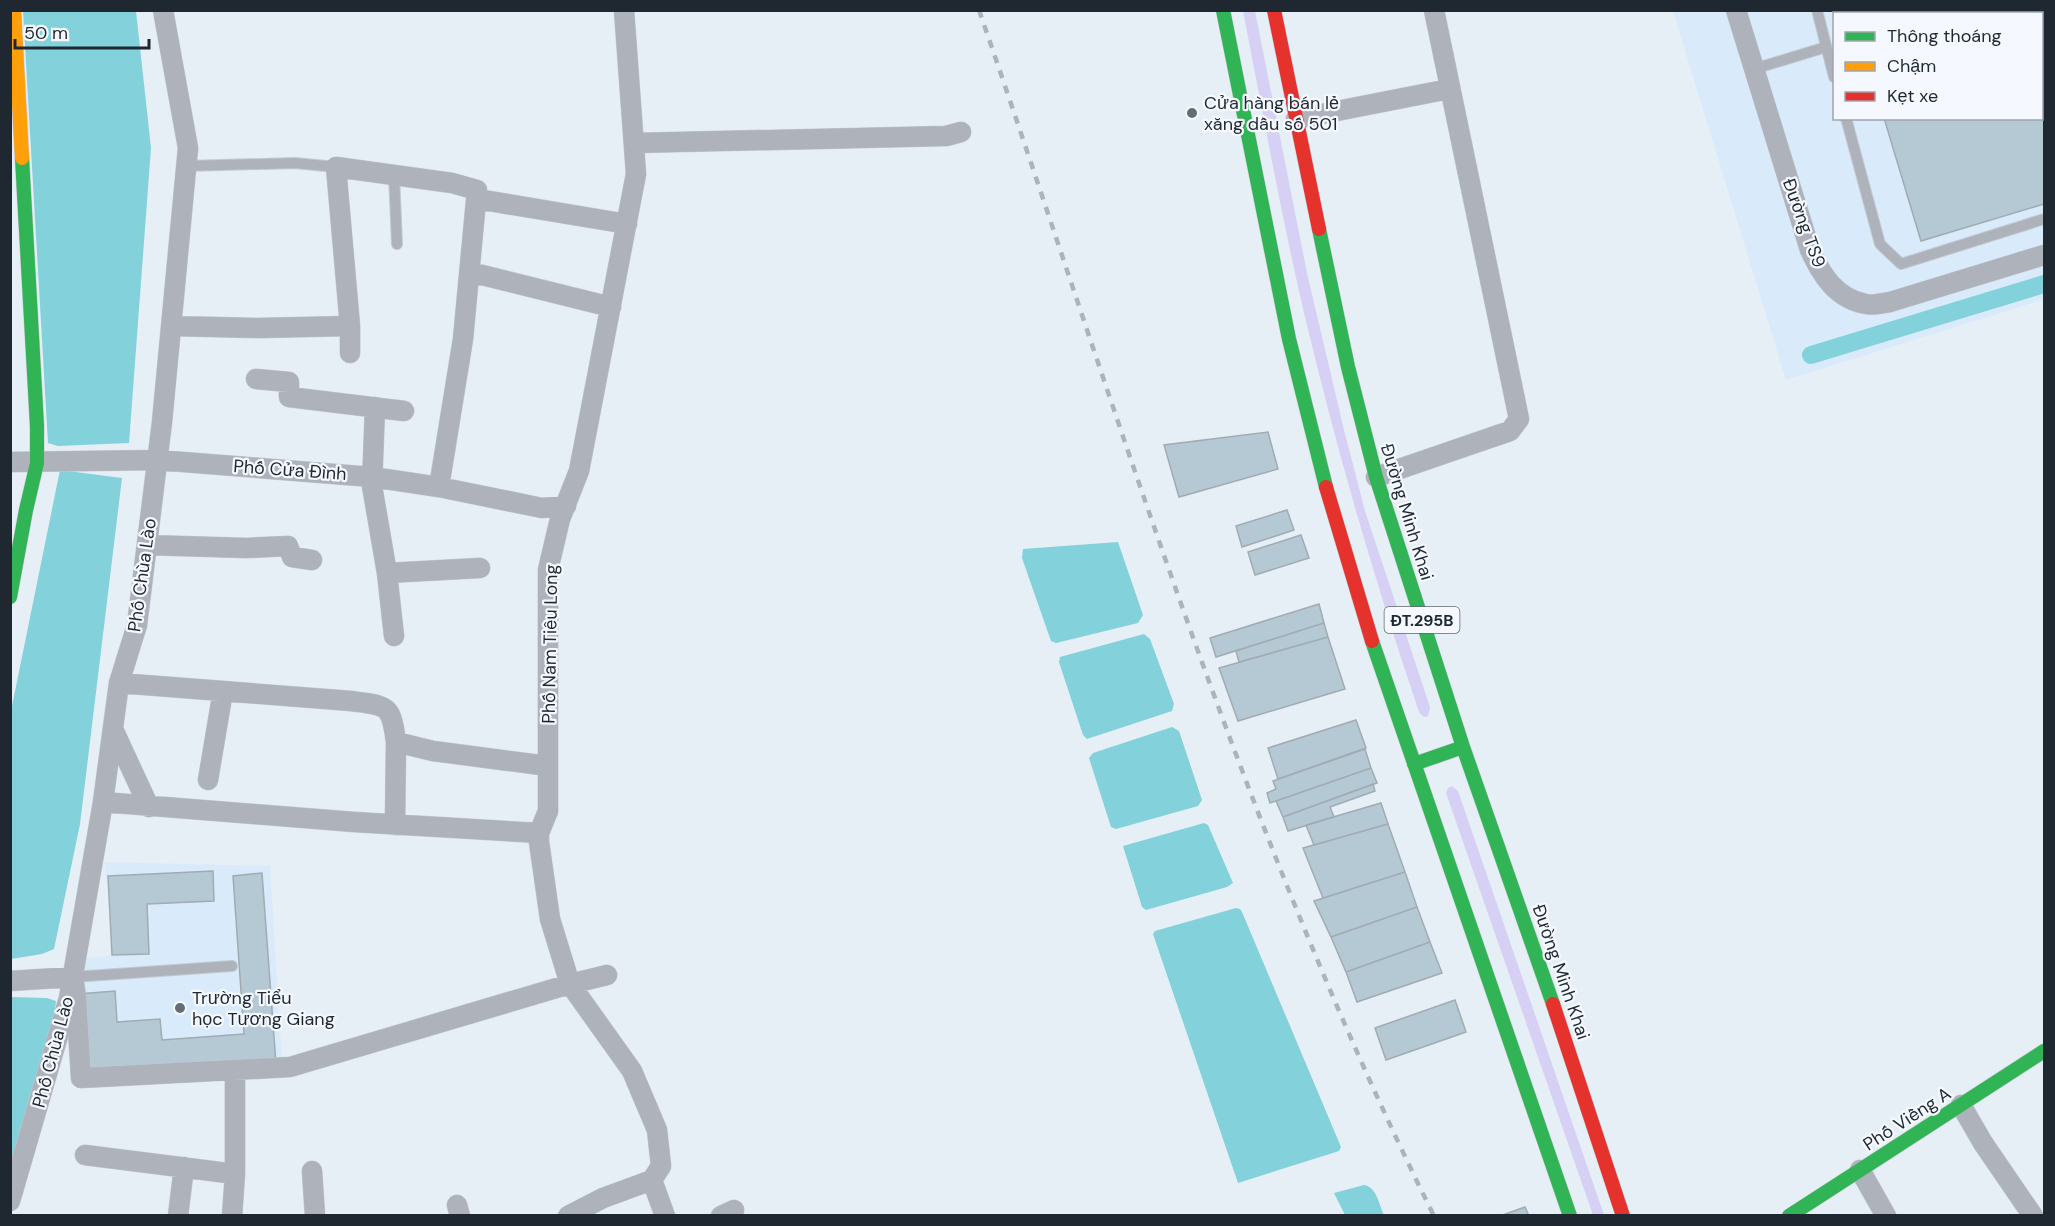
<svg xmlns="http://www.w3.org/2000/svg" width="2055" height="1226" viewBox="0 0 2055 1226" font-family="'DM Sans',sans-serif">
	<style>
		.built { fill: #d9eafb; fill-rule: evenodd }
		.green { fill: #d6d0f4 }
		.water { fill: #83d1da }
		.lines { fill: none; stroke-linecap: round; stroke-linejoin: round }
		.canal { stroke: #83d1da; stroke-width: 18 }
		.building { fill: #b4c9d4; stroke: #a1abb2; stroke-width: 1.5 }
		.lane-casing { stroke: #c4cad1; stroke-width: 12 }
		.street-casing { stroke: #c4cad1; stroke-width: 21 }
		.fast-casing { stroke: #c4cad1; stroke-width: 15 }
		.slow-casing { stroke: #c4cad1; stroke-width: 15 }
		.jam-casing { stroke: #c4cad1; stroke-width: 15 }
		.lane { stroke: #aeb2bb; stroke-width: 10 }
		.street { stroke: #aeb2bb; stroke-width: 20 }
		.fast { stroke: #30b455; stroke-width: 14 }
		.slow { stroke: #ff9f0a; stroke-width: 14 }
		.jam { stroke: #e5322d; stroke-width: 14 }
		.rail { stroke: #aeb2ba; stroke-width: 4.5; stroke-dasharray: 8 8; stroke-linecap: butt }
		.poi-dot { fill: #656d76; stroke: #f5f9ff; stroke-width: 2 }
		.labels { text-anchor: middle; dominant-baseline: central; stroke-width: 4.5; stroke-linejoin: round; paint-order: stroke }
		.shield { fill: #f5f9ff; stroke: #5f676f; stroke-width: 1.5 }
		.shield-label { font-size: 16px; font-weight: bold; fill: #1f2831 }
		.poi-label { font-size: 18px; fill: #1f2831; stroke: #f5f9ff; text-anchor: start }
		.street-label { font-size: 18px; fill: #1f2831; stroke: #f5f9ff }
	</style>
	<rect width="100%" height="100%" fill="#e6eef6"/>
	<path class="built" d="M 1673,11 L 2044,11 L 2044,299 L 1786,380 ZM 1834,14 L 2042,14 L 2042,118 L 1834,118 Z
		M 104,862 L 270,866 L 282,1064 L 86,1073 L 80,959 L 116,955 Z"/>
	<path class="green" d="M 1243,11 L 1255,11 L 1307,273 L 1344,430 L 1365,511 L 1430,707 L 1428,716 L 1424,717 L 1419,712 C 1375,582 1337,451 1305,317 C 1281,215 1263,113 1243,11 Z
		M 1452,786 L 1458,791 L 1604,1215 L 1593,1215 L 1446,793 L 1448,788 Z"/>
	<path class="water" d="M 23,11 L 136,11 L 151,148 L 129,443 L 58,446 L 48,443 Z
		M 60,470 L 122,478 L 80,824 L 54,949 L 42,954 L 11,959 L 11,711 Z
		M 1118,542 L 1143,615 L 1138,623 L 1056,643 L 1051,641 L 1022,558 L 1023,549 Z
		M 1144,634 L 1150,639 L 1174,704 L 1172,711 L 1087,739 L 1083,735 L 1059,662 L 1060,657 Z
		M 1172,727 L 1179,731 L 1202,800 L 1198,806 L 1116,829 L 1111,827 L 1089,758 L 1093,753 Z
		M 1204,823 L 1208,825 L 1233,883 L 1227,887 L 1146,910 L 1142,907 L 1123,846 Z
		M 1236,908 L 1240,909 L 1242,912 L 1341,1147 L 1339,1151 L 1238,1183 L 1153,934 L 1155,931 Z
		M 11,997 L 47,998 L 56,1001 L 54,1020 L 11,1178 Z
		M 1364,1185 C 1377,1187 1379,1205 1384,1215 L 1345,1215 L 1334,1193 Z"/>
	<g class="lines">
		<path class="canal" d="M 1811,355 L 2044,284"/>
	</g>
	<path class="building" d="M 1851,10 L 2044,10 L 2044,204 L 1921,241 L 1884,118 L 2042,118 L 2042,14 L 1852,14 Z
		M 1268,432 L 1278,469 L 1179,497 L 1164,445 Z
		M 1287,510 L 1294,530 L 1242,547 L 1236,526 Z
		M 1301,535 L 1309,558 L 1255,575 L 1248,552 Z
		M 1319,604 L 1324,623 L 1216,657 L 1210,638 Z
		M 1324,623 L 1328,637 L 1239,662 L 1236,651 Z
		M 1328,637 L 1345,689 L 1238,721 L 1219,668 Z
		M 1356,720 L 1366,748 L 1278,779 L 1268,748 Z
		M 1365,749 L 1371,768 L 1270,803 L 1267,793 L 1276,789 L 1273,781 Z
		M 1371,768 L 1377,783 L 1283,817 L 1276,801 Z
		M 1373,784 L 1375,791 L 1330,807 L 1334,817 L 1288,831 L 1283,817 Z
		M 1381,803 L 1388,824 L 1314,845 L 1306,825 Z
		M 1388,824 L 1405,872 L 1323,898 L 1303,848 Z
		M 213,871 L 214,901 L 147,904 L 149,954 L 112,955 L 108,876 Z
		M 1405,872 L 1417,907 L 1331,937 L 1314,901 Z
		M 262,873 L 276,1064 L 87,1072 L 78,994 L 115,991 L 117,1022 L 160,1019 L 162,1040 L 244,1034 L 233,876 Z
		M 1417,907 L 1430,942 L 1346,972 L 1331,937 Z
		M 1430,942 L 1442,973 L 1357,1002 L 1346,972 Z
		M 1455,1000 L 1466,1032 L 1386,1060 L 1375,1028 Z
		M 1525,1207 L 1529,1216 L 1500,1216 Z"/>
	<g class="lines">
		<defs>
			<path id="lane" d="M 1817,10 L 1834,77
				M 1754,69 L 1826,47
				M 1846,118 L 1880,244 L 1901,264 L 2044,219
				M 186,166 L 295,163 L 336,167
				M 394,175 L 397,244
				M 73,977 L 232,966"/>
			<path id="street" d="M 624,10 L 636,174 L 579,471 L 560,519 L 548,570 L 548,811 L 539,833 L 539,842 L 550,919 L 570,984 L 632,1071 L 657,1130 L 661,1166 L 652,1180 L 665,1216
				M 1736,10 L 1810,250 C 1821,274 1836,299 1866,304 C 1873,306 1882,303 1890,302 L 2044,255
				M 1296,119 L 1449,89
				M 634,143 L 946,136 L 961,132
				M 477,199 L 627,224
				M 470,272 L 611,307
				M 171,326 L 259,328 L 350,326
				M 350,353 L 350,326 L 336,167 L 452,183 L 477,190 L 463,339 L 439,487
				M 256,379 L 289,382 L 289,397 L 404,411
				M 375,407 L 372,486 L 387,573 L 394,636
				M 10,462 L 158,460 L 372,477 L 439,487 L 542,508 L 566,506
				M 1376,477 L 1510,431 L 1519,419 L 1434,10
				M 147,545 L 246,548 L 288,546 L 292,557 L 312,560
				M 387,573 L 480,568
				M 119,683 L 351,701 C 387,706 391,703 396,742 L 433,751 L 548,766
				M 113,729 L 149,807
				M 208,780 L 223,691
				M 103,802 L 354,822 L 539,833
				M 395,825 L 396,742
				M 10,981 L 73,977 L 76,997 L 81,1078 L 290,1067 L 570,984 L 607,975
				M 1961,1105 L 1983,1143 L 2033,1216
				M 85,1155 L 235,1174
				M 1860,1170 L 1886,1216
				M 312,1171 L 315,1216
				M 10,1201 L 69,998 L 103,802 L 119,683 L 137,625 L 162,422 L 188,148 L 163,10
				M 457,1205 L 460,1216
				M 178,1216 L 184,1167
				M 232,1216 L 235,1174 L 235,1071
				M 568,1216 L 603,1198 L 652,1180
				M 721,1216 L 734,1210"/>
			<path id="fast" d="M 1223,10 L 1289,339 L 1326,487
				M 1319,229 L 1348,367 L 1376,477 L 1463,747 L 1553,1004
				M 10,597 L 26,510 L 37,463 L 37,426 L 22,158
				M 1372,641 L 1570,1216
				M 1414,764 L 1463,747
				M 1789,1216 L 2044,1051"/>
			<path id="slow" d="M 14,10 L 22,158"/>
			<path id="jam" d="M 1274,10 L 1319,229
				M 1326,487 L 1372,641
				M 1553,1004 L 1623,1216"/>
		</defs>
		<use href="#lane" class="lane-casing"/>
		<use href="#street" class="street-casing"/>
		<use href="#fast" class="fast-casing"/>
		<use href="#slow" class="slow-casing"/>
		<use href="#jam" class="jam-casing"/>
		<use href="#lane" class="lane"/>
		<use href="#street" class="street"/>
		<use href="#fast" class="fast"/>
		<use href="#slow" class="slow"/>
		<use href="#jam" class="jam"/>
		<path class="rail" d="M 979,10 C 1119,416 1242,830 1434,1216"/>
	</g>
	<g class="poi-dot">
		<circle cx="1192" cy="113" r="6"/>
		<circle cx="180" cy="1008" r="6"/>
	</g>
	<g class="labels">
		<rect class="shield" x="1384.5" y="607" width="75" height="26" rx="4.5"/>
		<g class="shield-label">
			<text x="1422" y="620">ĐT.295B</text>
		</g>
		<g class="poi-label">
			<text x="1204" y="103">Cửa hàng bán lẻ<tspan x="1204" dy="21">xăng dầu số 501</tspan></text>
			<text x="192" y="998">Trường Tiểu<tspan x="192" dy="21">học Tương Giang</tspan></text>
		</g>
		<g class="street-label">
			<text transform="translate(1804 223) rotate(70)">Đường TS9</text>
			<text transform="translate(290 470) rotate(4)">Phố Cửa Đình</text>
			<text transform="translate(1407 512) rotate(73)">Đường Minh Khai</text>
			<text transform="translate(142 575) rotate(-82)">Phố Chùa Lào</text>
			<text transform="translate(550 644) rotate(-89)">Phố Nam Tiêu Long</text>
			<text transform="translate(1561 972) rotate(71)">Đường Minh Khai</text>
			<text transform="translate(53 1052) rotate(-75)">Phố Chùa Lào</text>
			<text transform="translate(1907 1119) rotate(-33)">Phố Viềng A</text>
		</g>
	</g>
	<rect width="2055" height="1226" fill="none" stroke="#1f2831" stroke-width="24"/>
	<rect x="1833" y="12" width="210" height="108" fill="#f5f9ff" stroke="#9fa5ad" stroke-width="1.5"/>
	<rect x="1845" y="32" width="30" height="9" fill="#30b455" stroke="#9fa5ad" stroke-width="1.5"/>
	<text x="1887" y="42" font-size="18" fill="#1f2831">Thông thoáng</text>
	<rect x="1845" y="62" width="30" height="9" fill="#ff9f0a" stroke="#9fa5ad" stroke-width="1.5"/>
	<text x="1887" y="72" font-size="18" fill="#1f2831">Chậm</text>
	<rect x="1845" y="92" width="30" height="9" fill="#e5322d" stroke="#9fa5ad" stroke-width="1.5"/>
	<text x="1887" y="102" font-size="18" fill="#1f2831">Kẹt xe</text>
	<path d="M15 39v9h134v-9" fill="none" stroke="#1f2831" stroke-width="3"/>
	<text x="24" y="39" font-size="18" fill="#1f2831" stroke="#f5f9ff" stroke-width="4.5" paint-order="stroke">50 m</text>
</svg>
